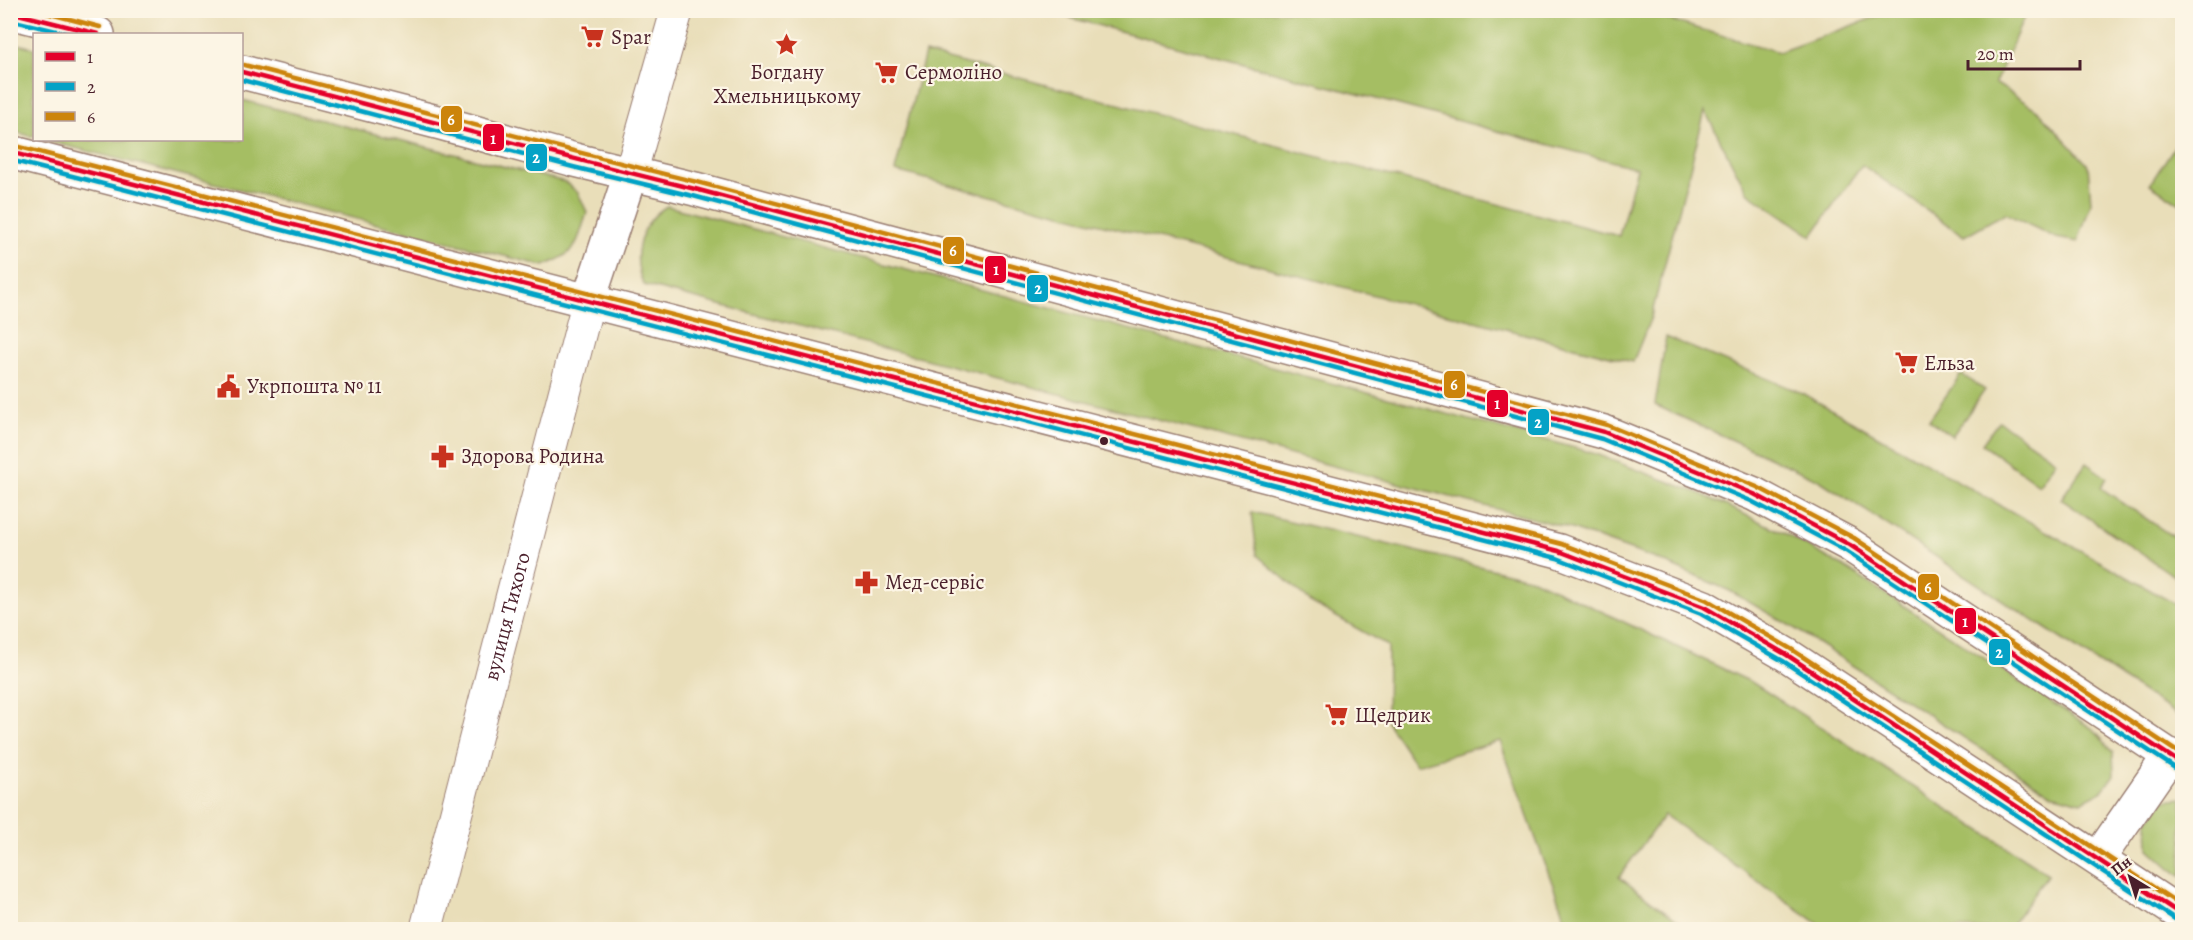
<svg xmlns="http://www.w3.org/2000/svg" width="2193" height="940" viewBox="0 0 2193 940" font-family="Alegreya,serif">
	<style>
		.green { fill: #a5be64; stroke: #786e48; stroke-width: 1.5 }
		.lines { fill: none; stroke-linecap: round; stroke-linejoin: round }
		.street-casing { stroke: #9a7e72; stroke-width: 34 }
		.secondary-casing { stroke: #9a7e72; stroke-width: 36 }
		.street { stroke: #fff; stroke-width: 32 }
		.secondary { stroke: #fff; stroke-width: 33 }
		.bus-1-casing { stroke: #fcf5e5; stroke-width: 9 }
		.bus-2-casing { stroke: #fcf5e5; stroke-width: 9 }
		.bus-3-casing { stroke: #fcf5e5; stroke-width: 9 }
		.bus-1 { stroke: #e4002b; stroke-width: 4.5 }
		.bus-2 { stroke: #04a2c6; stroke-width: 4.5 }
		.bus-3 { stroke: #cc840b; stroke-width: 4.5 }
		.bus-dot { fill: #4a1f2b; stroke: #fcf5e5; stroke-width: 2 }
		.labels { text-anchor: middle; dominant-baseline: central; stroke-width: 4.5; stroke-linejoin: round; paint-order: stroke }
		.poi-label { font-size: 21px; fill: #4a1f2b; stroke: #fcf5e5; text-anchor: start }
		.street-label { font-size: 21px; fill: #4a1f2b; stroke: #fcf5e5 }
		.line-badge { stroke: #fcf5e5; stroke-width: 2 }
		.badge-label { font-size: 16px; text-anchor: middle; font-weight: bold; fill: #fff }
	</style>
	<rect width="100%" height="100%" fill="#fcf5e5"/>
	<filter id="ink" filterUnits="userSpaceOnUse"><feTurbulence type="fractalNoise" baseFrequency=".0167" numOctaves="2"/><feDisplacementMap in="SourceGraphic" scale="12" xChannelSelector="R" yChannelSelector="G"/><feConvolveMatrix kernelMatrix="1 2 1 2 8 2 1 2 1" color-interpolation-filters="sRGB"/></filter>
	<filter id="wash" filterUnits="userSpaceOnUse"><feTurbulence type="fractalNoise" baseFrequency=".008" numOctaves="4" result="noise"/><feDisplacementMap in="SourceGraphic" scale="24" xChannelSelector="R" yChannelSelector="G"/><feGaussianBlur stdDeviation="1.35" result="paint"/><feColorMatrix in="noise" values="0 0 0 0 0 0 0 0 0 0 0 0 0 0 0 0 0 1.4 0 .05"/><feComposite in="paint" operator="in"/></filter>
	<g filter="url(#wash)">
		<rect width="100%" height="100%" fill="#e9deb9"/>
		<path class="green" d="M 2027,11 L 1995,83 L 2039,111 L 2088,165 L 2091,203 L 2078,242 L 2056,238 L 2005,213 L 1964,236 L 1862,165 L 1812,236 L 1747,192 L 1705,111 L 1651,317 L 1633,362 L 895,171 L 925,53 L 1619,236 L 1637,168 L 1044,11 L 1638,11 L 1779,52 L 1892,11 Z
			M 10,42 L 34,48 L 34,137 L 11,131 Z
			M 242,100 L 565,182 L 578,193 L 587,212 C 576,246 578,252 544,266 L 43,140 L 242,140 Z
			M 2182,135 L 2182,205 L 2150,184 Z
			M 667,206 L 1590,452 L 1699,493 L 1782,532 L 1844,567 L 2093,729 L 2113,752 L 2114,775 L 2102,791 L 2081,802 L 2051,794 L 1799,631 L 1730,591 L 1656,559 L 1569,528 L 644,285 C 630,257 640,222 667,206 Z
			M 1666,337 L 1802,393 L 2182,608 L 2182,718 L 1819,480 L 1655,405 Z
			M 1961,374 L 1985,390 L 1952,436 L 1929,420 Z
			M 1999,421 L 2056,461 L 2039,485 L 1982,444 Z
			M 2086,463 L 2107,478 L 2101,488 L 2182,543 L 2182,570 L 2177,578 L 2061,499 Z
			M 1252,512 L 1533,579 L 1753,683 L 2048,874 L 2009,929 L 1826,929 L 1664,815 L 1619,877 L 1689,929 L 1569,929 L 1500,741 L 1416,765 L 1387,722 L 1388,646 L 1312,603 L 1257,555 Z
			M 2182,798 L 2182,877 L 2170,868 L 2149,849 L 2148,821 L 2164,800 Z"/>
	</g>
	<g filter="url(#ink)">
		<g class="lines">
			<defs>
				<g id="street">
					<path d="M 631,172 L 677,10"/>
					<path id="s1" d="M 426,930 L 588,302"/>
				</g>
				<path id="secondary" d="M 10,12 L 98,34
					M 242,72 L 441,123 L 575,160 L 695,189 L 1604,432 L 1754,494 L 1850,545 L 2182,764
					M 10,152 L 1559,551 L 1704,607 L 1787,655 L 2182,915
					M 588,302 L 631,172
					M 2098,859 L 2170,755"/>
			</defs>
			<use href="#street" class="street-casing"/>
			<use href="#secondary" class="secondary-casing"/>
			<use href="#street" class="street"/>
			<use href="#secondary" class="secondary"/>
			<defs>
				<path id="bus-1" d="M 10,12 L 98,34
					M 242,72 C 393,111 543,152 695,189 L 1604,432 L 1754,494 L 1850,545 L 2182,764
					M 10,152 L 1559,551 L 1704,607 L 1787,655 L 2182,915"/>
				<path id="bus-2" d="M 10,20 L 69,34
					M 242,80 L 573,167 L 693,196 L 1602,439 L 1751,501 L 1846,551 L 2178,770
					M 10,160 L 1557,558 L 1701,614 L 1783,661 L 2178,921"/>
				<path id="bus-3" d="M 35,10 L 100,27
					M 244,65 C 395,103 545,145 697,182 L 1607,425 L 1757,487 L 1854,538 L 2182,755
					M 12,145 L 1562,544 L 1707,600 L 1791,649 L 2182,906"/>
			</defs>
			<use href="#bus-1" class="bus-1-casing"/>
			<use href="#bus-2" class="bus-2-casing"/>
			<use href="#bus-3" class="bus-3-casing"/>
			<use href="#bus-1" class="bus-1"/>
			<use href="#bus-2" class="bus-2"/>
			<use href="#bus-3" class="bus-3"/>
		</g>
	</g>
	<defs>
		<symbol id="supermarket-bare" viewBox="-9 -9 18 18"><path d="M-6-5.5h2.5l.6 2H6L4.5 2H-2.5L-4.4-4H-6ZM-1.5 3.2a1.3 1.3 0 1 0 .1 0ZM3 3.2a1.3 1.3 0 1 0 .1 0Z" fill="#c8321e" stroke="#fcf5e5" stroke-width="2.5" paint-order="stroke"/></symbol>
		<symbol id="sight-bare" viewBox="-9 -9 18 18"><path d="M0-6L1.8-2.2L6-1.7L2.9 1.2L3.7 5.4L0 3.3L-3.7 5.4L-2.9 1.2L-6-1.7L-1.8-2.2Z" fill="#c8321e" stroke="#fcf5e5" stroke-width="2.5" paint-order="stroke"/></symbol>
		<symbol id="civic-bare" viewBox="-9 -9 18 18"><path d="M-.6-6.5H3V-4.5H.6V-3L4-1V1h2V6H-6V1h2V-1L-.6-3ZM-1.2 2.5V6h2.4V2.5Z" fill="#c8321e" stroke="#fcf5e5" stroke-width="2.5" paint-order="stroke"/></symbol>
		<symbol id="pharmacy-bare" viewBox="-9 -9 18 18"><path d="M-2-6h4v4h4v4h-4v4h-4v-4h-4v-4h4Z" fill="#c8321e" stroke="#fcf5e5" stroke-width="2.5" paint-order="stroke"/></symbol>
	</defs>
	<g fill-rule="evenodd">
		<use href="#supermarket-bare" x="576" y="20" width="33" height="33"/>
		<use href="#sight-bare" x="770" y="28" width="33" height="33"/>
		<use href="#supermarket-bare" x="870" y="56" width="33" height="33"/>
		<use href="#supermarket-bare" x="1890" y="346" width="33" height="33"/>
		<use href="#civic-bare" x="212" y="370" width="33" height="33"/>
		<use href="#pharmacy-bare" x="426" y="440" width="33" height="33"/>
		<use href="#pharmacy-bare" x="850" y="566" width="33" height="33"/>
		<use href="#supermarket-bare" x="1320" y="698" width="33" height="33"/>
	</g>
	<circle class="bus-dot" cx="1104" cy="441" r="5"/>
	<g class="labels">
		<g class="poi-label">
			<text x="611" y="37">Spar</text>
			<text x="787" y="72" text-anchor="middle">Богдану<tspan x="787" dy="24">Хмельницькому</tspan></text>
			<text x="905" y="72">Сермоліно</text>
			<text x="1924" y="363">Ельза</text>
			<text x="247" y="386">Укрпошта № 11</text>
			<text x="461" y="456">Здорова Родина</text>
			<text x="885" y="582">Мед-сервіс</text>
			<text x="1355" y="715">Щедрик</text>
		</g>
		<g class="street-label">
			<text stroke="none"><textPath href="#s1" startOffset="324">вулиця Тихого</textPath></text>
		</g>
	</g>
	<g class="line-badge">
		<rect x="440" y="105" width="23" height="28" rx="6" fill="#cc840b"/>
		<rect x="482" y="123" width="23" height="29" rx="6" fill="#e4002b"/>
		<rect x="525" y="143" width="23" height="29" rx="6" fill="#04a2c6"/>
		<rect x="942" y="236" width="23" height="29" rx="6" fill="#cc840b"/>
		<rect x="984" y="255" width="23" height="29" rx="6" fill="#e4002b"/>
		<rect x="1026" y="274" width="23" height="29" rx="6" fill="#04a2c6"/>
		<rect x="1443" y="370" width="23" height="29" rx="6" fill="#cc840b"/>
		<rect x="1486" y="389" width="23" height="29" rx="6" fill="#e4002b"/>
		<rect x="1527" y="408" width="23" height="28" rx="6" fill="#04a2c6"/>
		<rect x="1917" y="573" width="23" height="28" rx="6" fill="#cc840b"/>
		<rect x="1954" y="607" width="23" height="28" rx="6" fill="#e4002b"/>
		<rect x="1988" y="638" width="23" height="28" rx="6" fill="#04a2c6"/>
	</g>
	<g class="badge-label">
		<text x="451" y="125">6</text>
		<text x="493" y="144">1</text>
		<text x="536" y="163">2</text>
		<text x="953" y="256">6</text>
		<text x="996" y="275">1</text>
		<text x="1038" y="294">2</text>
		<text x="1454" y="390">6</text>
		<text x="1497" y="409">1</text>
		<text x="1538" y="428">2</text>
		<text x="1928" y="593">6</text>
		<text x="1965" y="627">1</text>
		<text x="1999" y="658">2</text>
	</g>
	<rect width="2193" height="940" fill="none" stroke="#fcf5e5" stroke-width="36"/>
	<rect x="33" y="33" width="210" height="108" fill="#fcf5e5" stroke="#b59f9b" stroke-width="1.5"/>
	<rect x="45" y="52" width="30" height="9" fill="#e4002b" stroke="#b59f9b" stroke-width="1.5"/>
	<text x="87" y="63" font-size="18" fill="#4a1f2b">1</text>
	<rect x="45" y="82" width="30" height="9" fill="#04a2c6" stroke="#b59f9b" stroke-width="1.5"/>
	<text x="87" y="93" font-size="18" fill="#4a1f2b">2</text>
	<rect x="45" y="112" width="30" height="9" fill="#cc840b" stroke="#b59f9b" stroke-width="1.5"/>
	<text x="87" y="123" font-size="18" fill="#4a1f2b">6</text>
	<g transform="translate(2130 877) rotate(322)" stroke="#fcf5e5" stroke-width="4.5" paint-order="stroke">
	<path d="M0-4.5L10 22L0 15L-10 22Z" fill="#4a1f2b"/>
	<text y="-9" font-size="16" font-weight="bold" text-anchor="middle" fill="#4a1f2b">Пн</text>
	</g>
	<path d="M1968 60v9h112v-9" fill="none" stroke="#4a1f2b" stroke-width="3"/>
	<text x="1977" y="60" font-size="18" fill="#4a1f2b" stroke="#fcf5e5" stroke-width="4.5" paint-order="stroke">20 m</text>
</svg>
